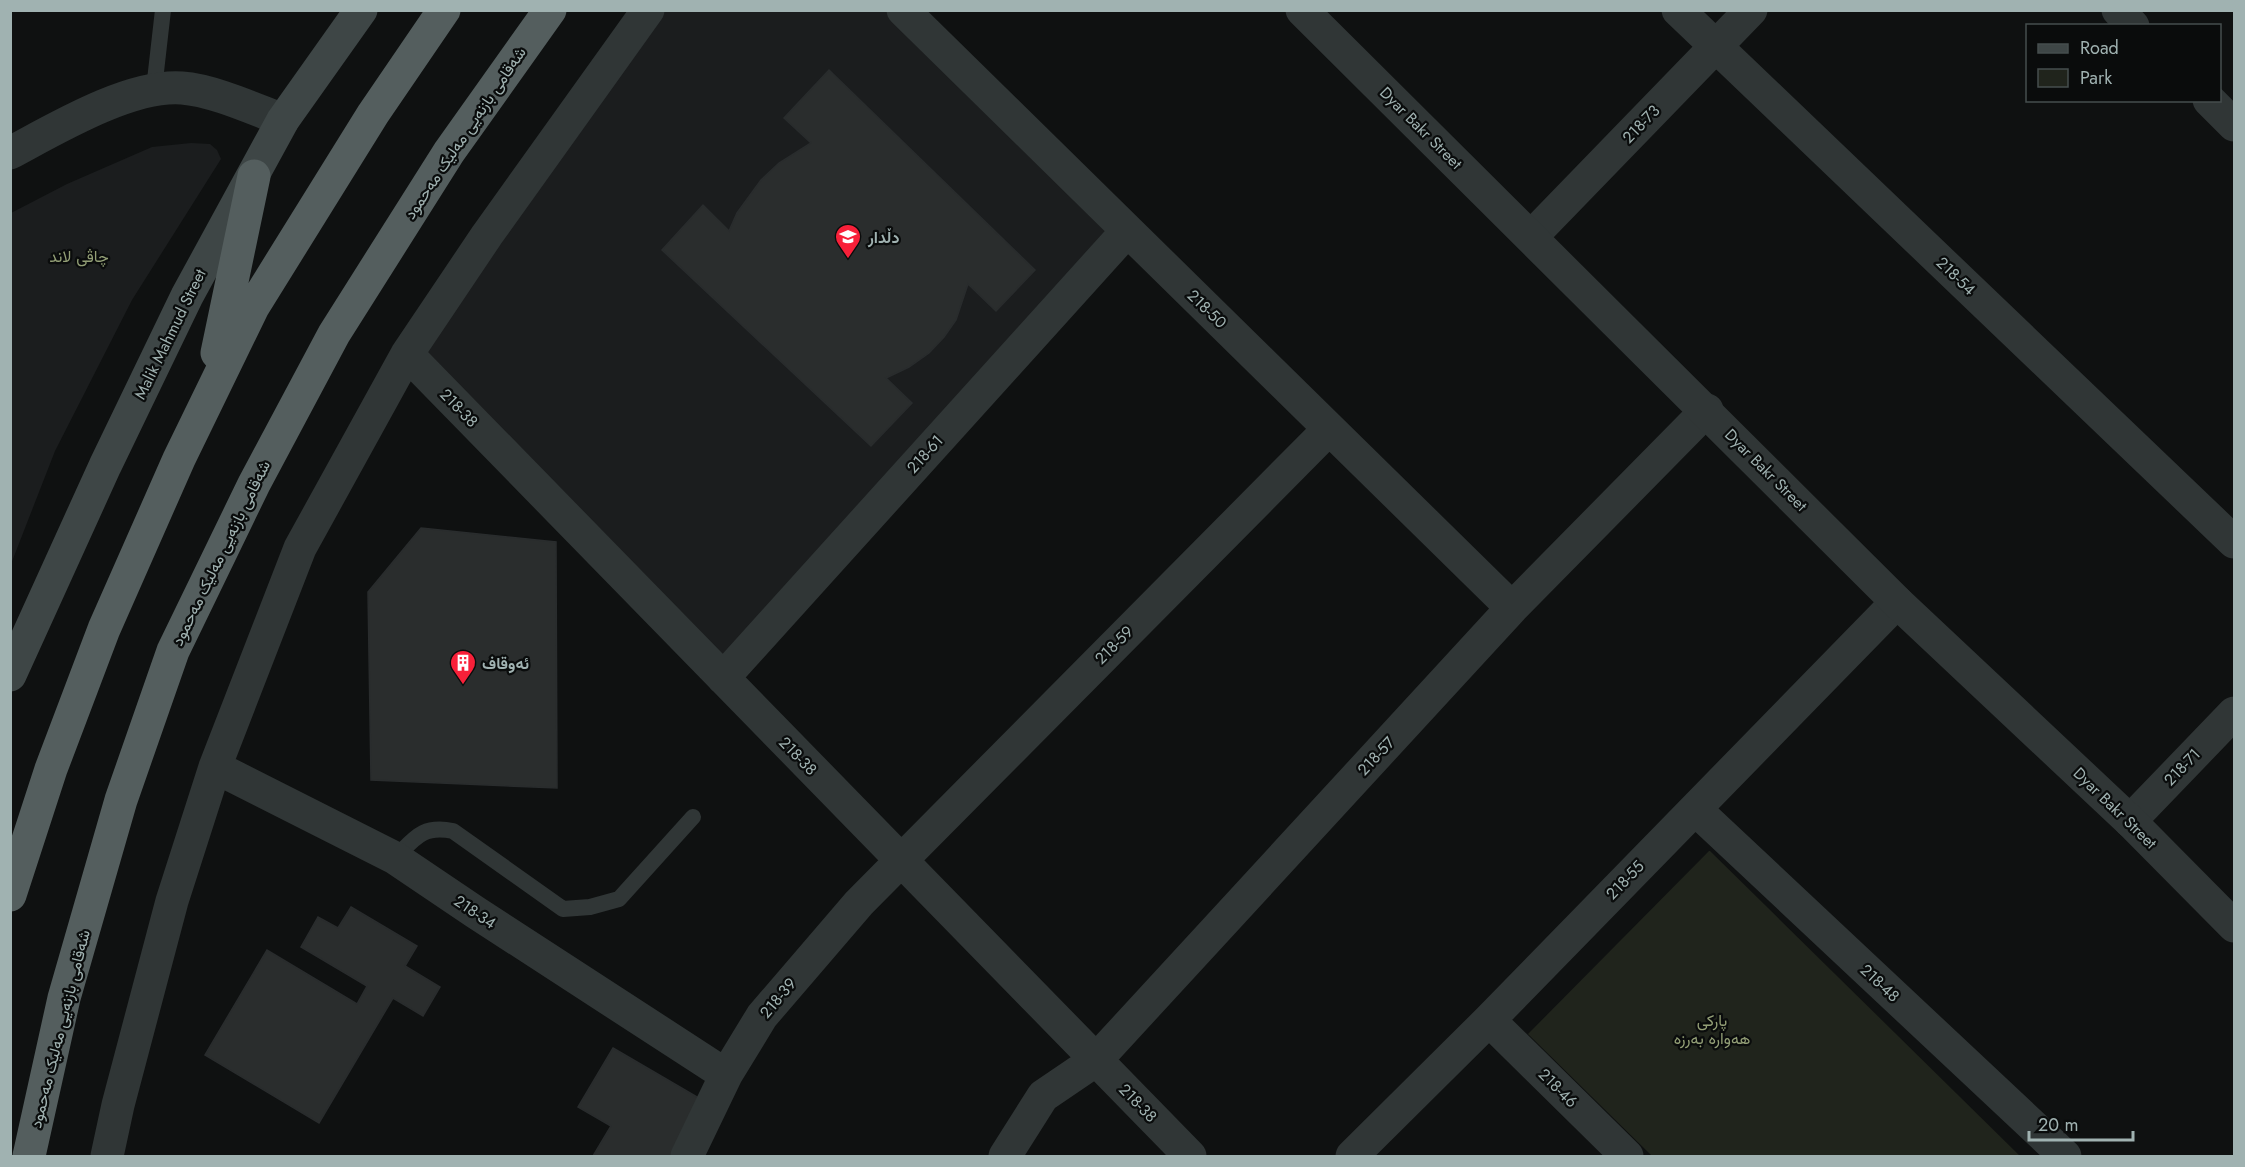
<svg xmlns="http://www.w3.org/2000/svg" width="2245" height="1167" viewBox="0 0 2245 1167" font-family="Jost,Vazirmatn,sans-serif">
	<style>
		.built { fill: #1b1d1e }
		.green { fill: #20241c }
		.building { fill: #2a2d2d; stroke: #292c2d; stroke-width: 1.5 }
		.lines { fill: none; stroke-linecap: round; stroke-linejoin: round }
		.service { stroke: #303636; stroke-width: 16 }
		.minor { stroke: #303636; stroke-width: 33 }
		.tertiary { stroke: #303636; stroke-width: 33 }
		.secondary { stroke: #3e4646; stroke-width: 33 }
		.trunk { stroke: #545e5e; stroke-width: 33 }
		.labels { text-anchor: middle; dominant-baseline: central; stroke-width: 4.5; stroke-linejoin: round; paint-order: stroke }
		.street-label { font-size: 16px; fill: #a0b2b1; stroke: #0a0c0c }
		.poi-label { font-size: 16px; font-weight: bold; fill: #a0b2b1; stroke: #0a0c0c; text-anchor: start }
		.park-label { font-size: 16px; fill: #939f76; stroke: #0a0c0c }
	</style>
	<rect width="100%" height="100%" fill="#0f1111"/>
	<path class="built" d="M 648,11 L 903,11 L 1127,231 L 723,678 L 407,354 Z
		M 191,143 L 210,144 L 217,150 L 221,159 L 132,300 L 55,451 L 11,564 L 11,213 L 67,184 L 152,147 Z"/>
	<path class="green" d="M 1709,851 L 1710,851 L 2020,1156 L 1652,1156 L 1528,1034 Z"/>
	<path class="building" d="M 829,70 L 1035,270 L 996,311 L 968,284 L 956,320 L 944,337 L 929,353 L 909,367 L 886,378 L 912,403 L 871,446 L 662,250 L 703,205 L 729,231 L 737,213 L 761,180 L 779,163 L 811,143 L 784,118 Z
		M 421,528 L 556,542 L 557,788 L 371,780 L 368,592 Z
		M 351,907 L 417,946 L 405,966 L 440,987 L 423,1016 L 393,998 L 319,1123 L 205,1055 L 267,950 L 357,1004 L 367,986 L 301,947 L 318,917 L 338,928 Z
		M 613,1048 L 704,1101 L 672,1156 L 593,1156 L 611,1126 L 578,1107 Z"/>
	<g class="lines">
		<path class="service" d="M 154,89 L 163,10
			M 395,858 C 415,838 422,825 453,831 L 563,909 L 590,907 L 619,899 L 693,817"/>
		<path class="minor" d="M 903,10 L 1512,608
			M 1678,10 L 2234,542
			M 2118,10 L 2133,26
			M 2209,100 L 2234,125
			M 10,153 C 55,129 130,84 182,88 C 212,90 254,109 283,120
			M 1531,237 L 1751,10
			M 407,354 L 1190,1156
			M 723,678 L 1127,231
			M 215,767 L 395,858 L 475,912 L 726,1075
			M 1695,809 L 2065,1156
			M 2130,821 L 2234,713
			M 1489,1020 L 1627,1156
			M 107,1156 L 118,1105 L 172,901 L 215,767 L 300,548 L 407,354 L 487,235 L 648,10
			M 687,1156 L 726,1075 L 762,1016 L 859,903 L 1329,429
			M 1005,1156 L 1043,1096 L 1096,1060 L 1512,608 L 1707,410
			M 1352,1156 L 1489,1020 L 1897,602"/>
		<path class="tertiary" d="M 1302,10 L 1897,602 L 2130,821 L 2234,926"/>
		<path class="secondary" d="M 10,675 L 105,466 L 187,296 L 283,120 L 361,10"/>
		<path class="trunk" d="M 217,353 L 254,176
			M 10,895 L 51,769 L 104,629 L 179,459 L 253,307 L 373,114 L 444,10
			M 29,1156 L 64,998 L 121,800 L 173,651 L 254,484 L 334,334 L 449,152 L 550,10"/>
	</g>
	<defs>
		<symbol id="school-pin" viewBox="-11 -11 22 30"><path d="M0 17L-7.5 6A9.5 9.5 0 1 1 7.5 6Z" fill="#f82039" stroke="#0a0c0c"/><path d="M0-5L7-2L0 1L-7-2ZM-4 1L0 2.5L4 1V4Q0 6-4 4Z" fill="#fff"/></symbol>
		<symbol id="building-pin" viewBox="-11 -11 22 30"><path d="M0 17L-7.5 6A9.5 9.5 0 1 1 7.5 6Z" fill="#f82039" stroke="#0a0c0c"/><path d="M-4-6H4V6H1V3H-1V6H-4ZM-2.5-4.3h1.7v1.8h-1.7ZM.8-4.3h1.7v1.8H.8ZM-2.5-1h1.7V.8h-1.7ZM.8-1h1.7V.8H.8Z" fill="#fff"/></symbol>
	</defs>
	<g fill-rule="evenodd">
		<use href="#school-pin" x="833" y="222" width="30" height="40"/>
		<use href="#building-pin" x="448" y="648" width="30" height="40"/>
	</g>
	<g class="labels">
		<g class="street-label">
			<text transform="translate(1641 124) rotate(-46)">218-73</text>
			<text transform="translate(1421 128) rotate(45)">Dyar Bakr Street</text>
			<text transform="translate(465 133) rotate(-56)">شەقامی بازنەیی مەلیک مەحمود</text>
			<text transform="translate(1956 276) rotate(44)">218-54</text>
			<text transform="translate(1207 309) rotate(44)">218-50</text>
			<text transform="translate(170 334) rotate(-64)">Malik Mahmud Street</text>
			<text transform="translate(459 408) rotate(46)">218-38</text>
			<text transform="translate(925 454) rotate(-48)">218-61</text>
			<text transform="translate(1766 470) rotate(45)">Dyar Bakr Street</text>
			<text transform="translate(221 553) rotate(-64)">شەقامی بازنەیی مەلیک مەحمود</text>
			<text transform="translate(1114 645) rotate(-45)">218-59</text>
			<text transform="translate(798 756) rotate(46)">218-38</text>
			<text transform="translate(1376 756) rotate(-47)">218-57</text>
			<text transform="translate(2182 767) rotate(-46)">218-71</text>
			<text transform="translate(2115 808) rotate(44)">Dyar Bakr Street</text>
			<text transform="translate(1625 880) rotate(-46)">218-55</text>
			<text transform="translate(475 912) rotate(34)">218-34</text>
			<text transform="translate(1880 983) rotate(43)">218-48</text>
			<text transform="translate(778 998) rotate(-50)">218-39</text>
			<text transform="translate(60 1029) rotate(-76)">شەقامی بازنەیی مەلیک مەحمود</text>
			<text transform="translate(1558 1088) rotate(45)">218-46</text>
			<text transform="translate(1138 1103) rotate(46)">218-38</text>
		</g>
		<g class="poi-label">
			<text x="868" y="237">دڵدار</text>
			<text x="482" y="663">ئەوقاف</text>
		</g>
		<g class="park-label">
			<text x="79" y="256">چاڤی لاند</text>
			<text x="1712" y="1020">پارکی<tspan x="1712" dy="18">هەوارە بەرزە</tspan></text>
		</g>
	</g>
	<rect width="2245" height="1167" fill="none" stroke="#a0b2b1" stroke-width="24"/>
	<rect x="2026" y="24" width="195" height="78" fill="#0a0c0c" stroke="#464e4e" stroke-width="1.5"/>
	<rect x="2038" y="44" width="30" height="9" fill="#3e4646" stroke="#464e4e" stroke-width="1.5"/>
	<text x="2080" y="54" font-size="18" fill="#a0b2b1">Road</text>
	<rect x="2038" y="69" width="30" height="18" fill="#20241c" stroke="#464e4e" stroke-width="1.5"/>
	<text x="2080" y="84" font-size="18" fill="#a0b2b1">Park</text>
	<path d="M2029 1131v9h104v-9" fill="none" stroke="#a0b2b1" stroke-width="3"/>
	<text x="2038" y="1131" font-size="18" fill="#a0b2b1" stroke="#0a0c0c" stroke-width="4.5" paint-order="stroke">20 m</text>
</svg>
